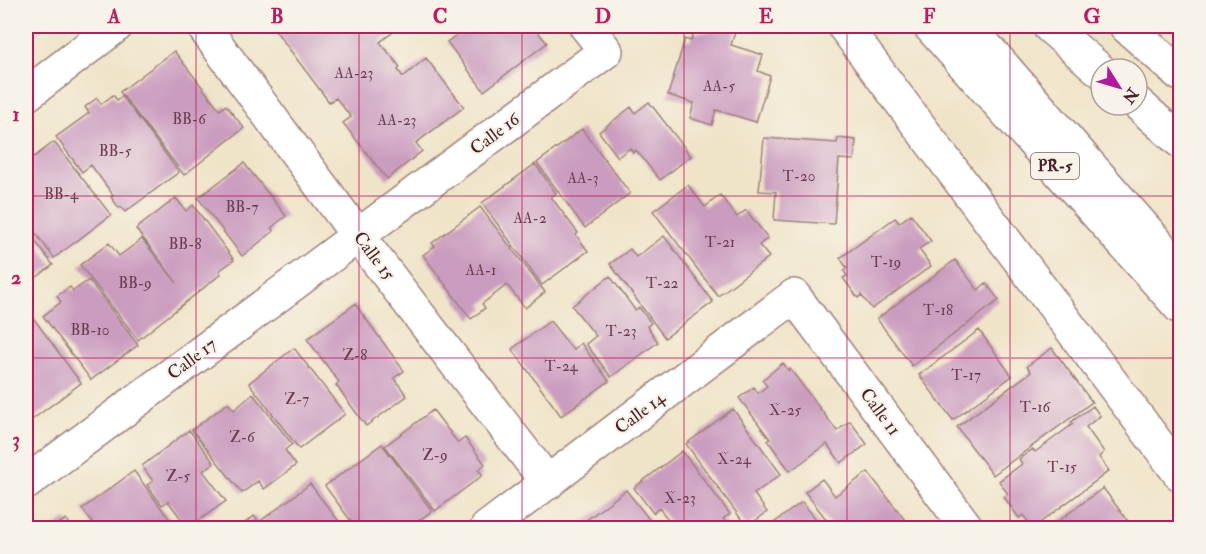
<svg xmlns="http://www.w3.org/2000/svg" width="1206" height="554" viewBox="0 0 1206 554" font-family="'IM FELL Double Pica',serif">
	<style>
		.building { fill: #ca9cbf }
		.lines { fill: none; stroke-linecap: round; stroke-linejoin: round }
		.minor-casing { stroke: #9d827a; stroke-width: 36 }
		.motorway-casing { stroke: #9d827a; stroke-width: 36 }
		.minor { stroke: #fff; stroke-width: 33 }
		.motorway { stroke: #fff; stroke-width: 33 }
		.grid { fill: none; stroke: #c2185b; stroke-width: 1.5; stroke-opacity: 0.55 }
		.labels { text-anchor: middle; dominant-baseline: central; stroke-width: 4.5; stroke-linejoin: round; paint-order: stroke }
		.number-label { font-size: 15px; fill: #6a3e50 }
		.shield { fill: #f7f3e8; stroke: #7e5f64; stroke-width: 1.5 }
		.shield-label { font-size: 16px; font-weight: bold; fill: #4a1f2b }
		.street-label { font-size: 18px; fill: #4a1f2b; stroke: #f7f3e8 }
		.neatline { fill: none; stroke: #c2185b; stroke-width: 2 }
		.grid-label { font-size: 20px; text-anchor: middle; font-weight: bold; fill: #c2185b }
	</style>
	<rect width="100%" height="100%" fill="#f7f3e8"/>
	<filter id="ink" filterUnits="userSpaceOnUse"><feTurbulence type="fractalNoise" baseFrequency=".0167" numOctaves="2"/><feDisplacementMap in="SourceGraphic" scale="12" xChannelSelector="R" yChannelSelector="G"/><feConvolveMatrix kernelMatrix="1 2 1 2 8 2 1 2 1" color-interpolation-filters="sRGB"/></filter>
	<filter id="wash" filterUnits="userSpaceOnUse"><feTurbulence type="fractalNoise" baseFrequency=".008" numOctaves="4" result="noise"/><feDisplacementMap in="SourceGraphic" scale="24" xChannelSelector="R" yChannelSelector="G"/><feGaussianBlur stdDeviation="1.35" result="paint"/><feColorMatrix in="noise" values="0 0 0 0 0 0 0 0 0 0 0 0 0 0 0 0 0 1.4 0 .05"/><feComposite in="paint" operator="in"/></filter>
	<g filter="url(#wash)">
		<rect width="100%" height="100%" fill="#f0e4c8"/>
		<g id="blocks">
			<path class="building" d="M 26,26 L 45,26 L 38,31 L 36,28 L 26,36 Z
				M 272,26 L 401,26 L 380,42 L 400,67 L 398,70 L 403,77 L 426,58 L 464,107 L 416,143 L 422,151 L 387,179 L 343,123 L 351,117 L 336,98 L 329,102 Z
				M 435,26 L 453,26 L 442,34 Z
				M 469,26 L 533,26 L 547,43 L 484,91 L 447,42 Z
				M 736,29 L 731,45 L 763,55 L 758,71 L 770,76 L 756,122 L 716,110 L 712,125 L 690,118 L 694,103 L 668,95 L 685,39 L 691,41 L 693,33 Z
				M 174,51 L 220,110 L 226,105 L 244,128 L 184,175 L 120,92 Z
				M 113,95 L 117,100 L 122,96 L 179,172 L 125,212 L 121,207 L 119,208 L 111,197 L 113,195 L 91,165 L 82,172 L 56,137 L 89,113 L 85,107 L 97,98 L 101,104 Z
				M 649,102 L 691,156 L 660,180 L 636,150 L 633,153 L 630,148 L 618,157 L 599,132 L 631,107 L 635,113 Z
				M 582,129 L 630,193 L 585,228 L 537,163 Z
				M 764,138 L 837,143 L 838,138 L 856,140 L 854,160 L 839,159 L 834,224 L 774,220 L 776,192 L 759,191 Z
				M 54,142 L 111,215 L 54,258 L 26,220 L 26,150 L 27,149 L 34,157 Z
				M 244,163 L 286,216 L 271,228 L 274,231 L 242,256 L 198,198 Z
				M 535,164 L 556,193 L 551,197 L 578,233 L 576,235 L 588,251 L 542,285 L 482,203 Z
				M 688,185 L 705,207 L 720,195 L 737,217 L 746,210 L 768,238 L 759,245 L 769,257 L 718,296 L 653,211 Z
				M 176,198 L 186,211 L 193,205 L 234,260 L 219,271 L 221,274 L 138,340 L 80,265 L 109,243 L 119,256 L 142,239 L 177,283 L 136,229 Z
				M 480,207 L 545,292 L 525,308 L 507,285 L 482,304 L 485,308 L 471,319 L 423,255 L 435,246 L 432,243 Z
				M 911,214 L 931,241 L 919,249 L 931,266 L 872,309 L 861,295 L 858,298 L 843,278 L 847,276 L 844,271 L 847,268 L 840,258 L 895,218 L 899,223 Z
				M 26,229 L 53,265 L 33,280 L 26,269 Z
				M 664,236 L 713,302 L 665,338 L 610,264 L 630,249 L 636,257 Z
				M 955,260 L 978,290 L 986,283 L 999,300 L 912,366 L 877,319 Z
				M 610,276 L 635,310 L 639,307 L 651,323 L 647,326 L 658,342 L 611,377 L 586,344 L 596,336 L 572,306 Z
				M 89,280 L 138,345 L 91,380 L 43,316 L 61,302 L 57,296 L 70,287 L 73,291 Z
				M 355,304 L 404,371 L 394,378 L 407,396 L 366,426 L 336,385 L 339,382 L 307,339 Z
				M 26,308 L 81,383 L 29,422 L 26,418 Z
				M 550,321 L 573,350 L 581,343 L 609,381 L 561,416 L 512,349 Z
				M 979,330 L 1012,376 L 953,420 L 919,375 Z
				M 294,348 L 345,414 L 299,449 L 249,383 Z
				M 1052,348 L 1092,402 L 993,475 L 957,427 L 1031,372 L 1027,366 Z
				M 783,363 L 788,370 L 790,369 L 837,431 L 850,421 L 867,444 L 841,463 L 827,444 L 790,471 L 768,441 L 770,439 L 739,398 L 754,387 L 758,393 L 767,386 L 762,380 Z
				M 253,394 L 292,444 L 285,450 L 296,465 L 264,489 L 258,481 L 242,493 L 192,430 L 228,403 L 234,410 Z
				M 1093,406 L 1100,416 L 1086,427 L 1104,452 L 1099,457 L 1109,471 L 1033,528 L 1023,515 L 1019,518 L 1004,497 L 1008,494 L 999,481 L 1022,464 L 1019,459 L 1033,449 L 1035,452 L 1073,424 L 1071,422 Z
				M 733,409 L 781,474 L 754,494 L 767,512 L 747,527 L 686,444 Z
				M 433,410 L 458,443 L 465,438 L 485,464 L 478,470 L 483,475 L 435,511 L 385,446 Z
				M 189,430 L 214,463 L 203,471 L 226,501 L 188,528 L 168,501 L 162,505 L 147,485 L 153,481 L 142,466 Z
				M 382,444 L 432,511 L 408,528 L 356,528 L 325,486 Z
				M 682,451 L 730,514 L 723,519 L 731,528 L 675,528 L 659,508 L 653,513 L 634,488 Z
				M 134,471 L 176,528 L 89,528 L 94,525 L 82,509 Z
				M 868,472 L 911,528 L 833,528 L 805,492 L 822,479 L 835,496 Z
				M 310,484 L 344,528 L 268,528 L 262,520 Z
				M 1103,488 L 1133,528 L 1049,528 Z
				M 626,490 L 656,528 L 582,528 L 580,525 Z
				M 802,502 L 823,528 L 767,528 Z
				M 254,516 L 264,528 L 238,528 Z
				M 66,519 L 73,528 L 52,528 Z"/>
		</g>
	</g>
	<g filter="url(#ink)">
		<use href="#blocks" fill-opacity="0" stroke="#9d827a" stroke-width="1.5"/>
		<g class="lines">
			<defs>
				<path id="minor" d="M 203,26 L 358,236 L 548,483
					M 26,95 L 116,26
					M 26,483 L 606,51 L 586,26
					M 487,528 L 794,296 L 967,528"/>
				<path id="motorway" d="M 844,26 L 1180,474
					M 930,26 L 1180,307
					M 968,26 L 1180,269
					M 1049,26 L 1101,71
					M 1126,26 L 1180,74
					M 1137,103 L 1180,141"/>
			</defs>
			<use href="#minor" class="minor-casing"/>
			<use href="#motorway" class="motorway-casing"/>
			<use href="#minor" class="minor"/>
			<use href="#motorway" class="motorway"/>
		</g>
	</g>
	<path class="grid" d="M 196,26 L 196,528M 359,26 L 359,528M 522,26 L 522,528M 684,26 L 684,528M 847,26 L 847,528M 1010,26 L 1010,528M 26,196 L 1180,196M 26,358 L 1180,358"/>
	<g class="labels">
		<g class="number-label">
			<text x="354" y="73">AA-23</text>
			<text x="719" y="86">AA-5</text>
			<text x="189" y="119">BB-6</text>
			<text x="397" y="120">AA-23</text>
			<text x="115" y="151">BB-5</text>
			<text x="799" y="176">T-20</text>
			<text x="583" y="178">AA-3</text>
			<text x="61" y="194">BB-4</text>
			<text x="242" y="207">BB-7</text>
			<text x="530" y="218">AA-2</text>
			<text x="720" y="242">T-21</text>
			<text x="185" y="244">BB-8</text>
			<text x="886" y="262">T-19</text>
			<text x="481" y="270">AA-1</text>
			<text x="135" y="283">BB-9</text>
			<text x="662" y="283">T-22</text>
			<text x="938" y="310">T-18</text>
			<text x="90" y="330">BB-10</text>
			<text x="621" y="331">T-23</text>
			<text x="355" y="355">Z-8</text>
			<text x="561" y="366">T-24</text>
			<text x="966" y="375">T-17</text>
			<text x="297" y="399">Z-7</text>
			<text x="1035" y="407">T-16</text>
			<text x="785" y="410">X-25</text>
			<text x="242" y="437">Z-6</text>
			<text x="435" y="455">Z-9</text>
			<text x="734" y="459">X-24</text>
			<text x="1062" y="467">T-15</text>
			<text x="178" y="476">Z-5</text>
			<text x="680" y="498">X-23</text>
		</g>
		<rect class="shield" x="1031" y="153" width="48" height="26" rx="4.5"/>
		<g class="shield-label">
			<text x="1055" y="166">PR-5</text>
		</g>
		<g class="street-label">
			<text transform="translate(495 134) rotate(-37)">Calle 16</text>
			<text transform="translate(374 256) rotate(53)">Calle 15</text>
			<text transform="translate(192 359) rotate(-37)">Calle 17</text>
			<text transform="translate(880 412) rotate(53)">Calle 11</text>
			<text transform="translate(640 413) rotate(-37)">Calle 14</text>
		</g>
	</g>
	<rect width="1206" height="554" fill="none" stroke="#f7f3e8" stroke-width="66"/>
	<g transform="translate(1119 87) rotate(127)"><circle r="28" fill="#f7f3e8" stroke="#b29e9c" stroke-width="1.5"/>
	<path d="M0-4.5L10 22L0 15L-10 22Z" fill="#b5179e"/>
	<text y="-9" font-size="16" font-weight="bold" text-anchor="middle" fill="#4a1f2b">N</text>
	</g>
	<rect x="33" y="33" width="1140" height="488" class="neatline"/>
	<g class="grid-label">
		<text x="114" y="23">A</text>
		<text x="277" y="23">B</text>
		<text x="440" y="23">C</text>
		<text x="603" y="23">D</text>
		<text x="766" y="23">E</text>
		<text x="929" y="23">F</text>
		<text x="1092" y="23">G</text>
		<text x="16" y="121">1</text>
		<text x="16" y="284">2</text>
		<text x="16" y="446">3</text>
	</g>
</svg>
